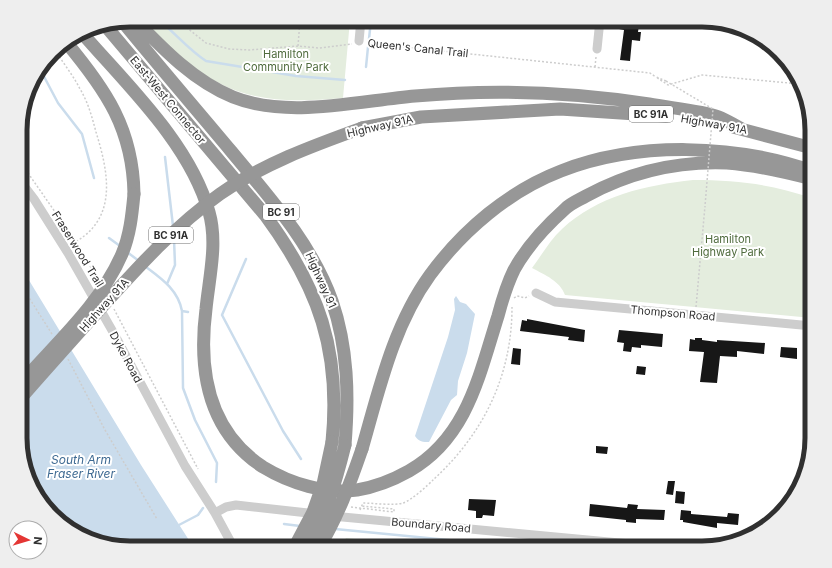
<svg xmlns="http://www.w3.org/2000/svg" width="832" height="568" viewBox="0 0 832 568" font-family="Inter,sans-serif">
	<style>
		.green { fill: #e4edde }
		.water { fill: #cadcec }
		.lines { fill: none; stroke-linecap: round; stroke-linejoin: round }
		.stream { stroke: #cadcec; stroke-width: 2.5 }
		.building { fill: #171717 }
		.path { stroke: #cdcdcd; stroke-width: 1.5; stroke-dasharray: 2 2; stroke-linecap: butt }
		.minor { stroke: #cdcdcd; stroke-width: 9 }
		.highway { stroke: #979797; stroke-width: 13 }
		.path-bridge { stroke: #cdcdcd; stroke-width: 1.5; stroke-dasharray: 2 2; stroke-linecap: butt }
		.highway-bridge { stroke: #979797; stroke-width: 13 }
		.labels { text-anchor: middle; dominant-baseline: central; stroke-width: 4; stroke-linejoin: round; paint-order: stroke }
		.shield { fill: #fff; stroke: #6e6e6e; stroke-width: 1 }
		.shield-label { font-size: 10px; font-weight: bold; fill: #303030 }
		.street-label { font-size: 11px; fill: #303030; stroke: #fff }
		.park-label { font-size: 11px; fill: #4f6b3d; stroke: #fff }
		.water-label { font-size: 12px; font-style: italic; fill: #3e6a92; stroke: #fff }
		.rim { fill: none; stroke: #303030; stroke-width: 5 }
	</style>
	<rect width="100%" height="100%" fill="#fff"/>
	<path class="green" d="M 143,20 L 350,20 L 343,98 C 282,103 240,103 189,64 C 173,52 158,35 143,20 Z
		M 693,180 C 737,180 770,184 812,198 L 812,318 L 565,295 C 560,281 545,275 532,268 C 541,256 550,240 562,229 C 597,196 646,185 693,180 Z
		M 346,538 L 440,548 L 339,548 Z"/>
	<path class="water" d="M 21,267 L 141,465 L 194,548 L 123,548 L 63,525 L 35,493 L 21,452 Z
		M 456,296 L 460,302 L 466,304 L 475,314 L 467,353 L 458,381 L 457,395 L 451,400 L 429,442 C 423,442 419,442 415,436 L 448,337 L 455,310 L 454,299 Z"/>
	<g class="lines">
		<path class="stream" d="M 159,20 C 175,33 189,50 206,61 L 296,76 L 345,80
			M 369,39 L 371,20
			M 366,67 L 368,47
			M 40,69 L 58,103 L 82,134 L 94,178
			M 165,157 L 173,226
			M 109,238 L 120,246
			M 127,252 L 139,261
			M 246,259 L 222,315 L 283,431 L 301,459
			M 146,267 C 162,279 178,290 182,311 L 183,388 L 195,420 L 217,463 L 216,482
			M 167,284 L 175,265 L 174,239
			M 182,311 L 188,312
			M 284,524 L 300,526
			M 177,526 L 198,515 L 203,508
			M 335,529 L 530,548"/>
	</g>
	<path class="building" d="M 620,20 L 630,20 L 630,24 L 639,25 L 638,32 L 641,32 L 640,41 L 632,40 L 630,61 L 620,60 L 624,30 L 619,29 Z
		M 527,319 L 585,330 L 584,342 L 568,340 L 569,337 L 520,331 L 522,320 L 527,321 Z
		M 619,330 L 663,334 L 662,347 L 641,345 L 641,348 L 632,347 L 631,352 L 623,351 L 624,343 L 617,342 Z
		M 695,338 L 702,338 L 702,340 L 717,342 L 717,340 L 765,343 L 764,354 L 737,351 L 737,357 L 720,356 L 717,383 L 700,382 L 704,352 L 689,351 L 690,339 L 695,340 Z
		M 781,347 L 797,348 L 797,359 L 780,357 Z
		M 513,348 L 521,349 L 520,365 L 511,364 Z
		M 637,366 L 646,367 L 645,375 L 636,374 Z
		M 596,446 L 608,447 L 607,454 L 596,453 Z
		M 668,481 L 675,481 L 673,495 L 666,494 Z
		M 676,491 L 685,492 L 684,504 L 675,503 Z
		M 469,499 L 496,500 L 494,516 L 483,515 L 482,518 L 476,518 L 476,511 L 468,510 Z
		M 590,504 L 627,508 L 628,504 L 638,505 L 637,509 L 665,510 L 664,520 L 636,519 L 636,523 L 626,522 L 626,520 L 589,516 Z
		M 681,510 L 691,511 L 691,514 L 727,517 L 728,513 L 739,514 L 738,525 L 717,523 L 717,528 L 683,522 L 683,520 L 680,520 Z"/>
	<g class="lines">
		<path class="path" d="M 177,20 L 206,43 L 229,49 L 249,50 L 298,46 L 319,48 L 352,44
			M 367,43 L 650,73 L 656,77
			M 298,46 L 300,20
			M 55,50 C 63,63 73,75 80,89 C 88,102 92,117 96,132 C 108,171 118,216 77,241
			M 595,67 L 596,57
			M 666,81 L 656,77 L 668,85 L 702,75 L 800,84
			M 21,163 L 76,242 L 97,278
			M 21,285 L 52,334
			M 514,298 L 517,296 L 525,298 L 529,296
			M 696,307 L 705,206
			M 114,309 L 198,469
			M 68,359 L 105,430 L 157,519
			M 360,510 L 363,503 C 373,503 394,506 403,503 C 412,500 427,486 434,479 C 484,433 512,375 512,307"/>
		<path class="minor" d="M 359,41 L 361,20
			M 597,49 L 600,20
			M 21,182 L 34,199 L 68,253 L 117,339 L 185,466 L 215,513 L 234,548
			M 536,293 L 555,302 L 812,326
			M 215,513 L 226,507 L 236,505 L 317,514
			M 332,516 L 673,548"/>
		<path class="highway" d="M 135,20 C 164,50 194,81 233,97 C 287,119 358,101 415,96 C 492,89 573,92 649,104 C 670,108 700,110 719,117 C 727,120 734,125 742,129
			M 122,21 C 158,65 195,108 231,151 C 269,197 312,244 332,301 C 348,348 349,396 345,445
			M 104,24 L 265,215 C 319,288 341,351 332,442
			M 82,33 C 128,86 190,144 209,212 C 218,243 209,278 206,309 C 198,371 208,431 263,467 C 291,484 325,494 357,490 C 375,487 393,480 409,471 C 467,438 479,376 498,316 C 502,301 507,284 514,270 C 526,248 546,226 565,209 C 571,203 579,200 586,196 C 630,172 677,161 727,163 C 755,165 785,172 812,179
			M 66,42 C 106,90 133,129 134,194
			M 733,127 L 812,148
			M 362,128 L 421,117 L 560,109 L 666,116
			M 362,449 C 379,390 393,326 430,275 C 463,230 509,191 561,171 C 638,141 735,144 812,171"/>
		<path class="path-bridge" d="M 666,81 L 713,109 L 705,206
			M 351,507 L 394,512 L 394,509 L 361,506"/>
		<path class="highway-bridge" d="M 21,383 C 56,343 101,303 122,254 C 130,235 132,215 134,194
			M 21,398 C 48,367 75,337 102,307 C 138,267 175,226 220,194 C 263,164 312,146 362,128
			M 294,548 L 313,512 L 323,484 L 332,442
			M 307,548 C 327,512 335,485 345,445
			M 319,548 C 338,516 350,484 362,449"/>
	</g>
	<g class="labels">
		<g class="shield">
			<rect x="629" y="106" width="44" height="16" rx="3"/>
			<rect x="263" y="204" width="36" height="16" rx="3"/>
			<rect x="149" y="227" width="44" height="16" rx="3"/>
		</g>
		<g class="shield-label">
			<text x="651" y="114">BC 91A</text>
			<text x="281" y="212">BC 91</text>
			<text x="171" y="235">BC 91A</text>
		</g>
		<g class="street-label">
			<text transform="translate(418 48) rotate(6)">Queen's Canal Trail</text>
			<text transform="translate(168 100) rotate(50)">East-West Connector</text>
			<text transform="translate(714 124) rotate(10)">Highway 91A</text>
			<text transform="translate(380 126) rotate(-13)">Highway 91A</text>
			<text transform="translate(78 249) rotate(58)">Fraserwood Trail</text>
			<text transform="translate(321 280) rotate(66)">Highway 91</text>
			<text transform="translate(104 305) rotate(-48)">Highway 91A</text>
			<text transform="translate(673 313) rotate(5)">Thompson Road</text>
			<text transform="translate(126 357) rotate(62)">Dyke Road</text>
			<text transform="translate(431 525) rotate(5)">Boundary Road</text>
		</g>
		<g class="park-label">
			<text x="286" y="54">Hamilton<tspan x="286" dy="13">Community Park</tspan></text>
			<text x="728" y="239">Hamilton<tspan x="728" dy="13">Highway Park</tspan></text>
		</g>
		<g class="water-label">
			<text x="81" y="459">South Arm<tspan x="81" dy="14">Fraser River</tspan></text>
		</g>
	</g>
	<path d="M0 0H832V568H0ZM130 27H702A103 103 0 0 1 805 130V438A103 103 0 0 1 702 541H130A103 103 0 0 1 27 438V130A103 103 0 0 1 130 27Z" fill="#eee" fill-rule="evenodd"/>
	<path class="rim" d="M130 27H702A103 103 0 0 1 805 130V438A103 103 0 0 1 702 541H130A103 103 0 0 1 27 438V130A103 103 0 0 1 130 27Z"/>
	<g transform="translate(28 540) rotate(95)"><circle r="19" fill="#ffffff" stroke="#acacac"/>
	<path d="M0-3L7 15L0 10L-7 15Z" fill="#e43634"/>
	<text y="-6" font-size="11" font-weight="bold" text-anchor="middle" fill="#303030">N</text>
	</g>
</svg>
